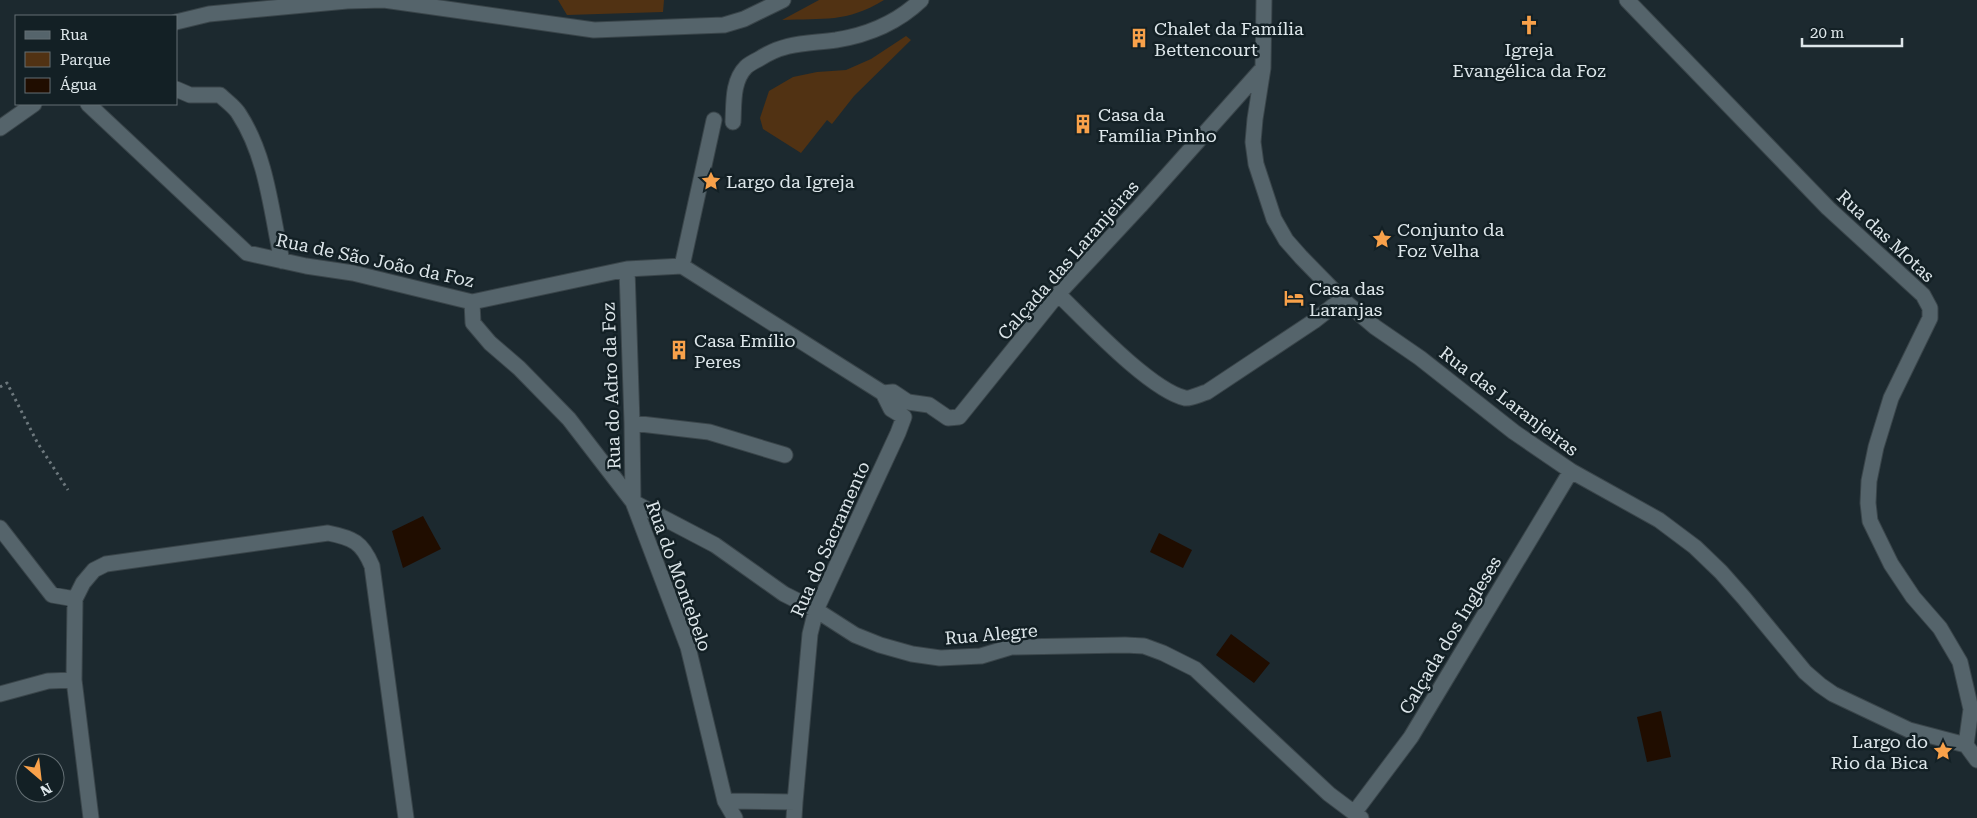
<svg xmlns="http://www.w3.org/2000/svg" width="1977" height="818" viewBox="0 0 1977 818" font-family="'Roboto Serif',serif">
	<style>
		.green { fill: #513213 }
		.water { fill: #200d00 }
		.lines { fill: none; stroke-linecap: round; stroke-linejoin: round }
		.street-casing { stroke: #3a454a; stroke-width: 17 }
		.path { stroke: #6d787d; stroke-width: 3; stroke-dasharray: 2.5 4; stroke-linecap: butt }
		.street { stroke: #55646b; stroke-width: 15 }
		.labels { text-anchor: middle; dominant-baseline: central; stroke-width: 5; stroke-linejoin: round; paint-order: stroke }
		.poi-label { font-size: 18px; fill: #dde6ea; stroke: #132025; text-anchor: start }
		.street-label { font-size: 18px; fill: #dde6ea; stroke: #132025 }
	</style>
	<rect width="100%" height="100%" fill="#1c292f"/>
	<path class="green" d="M 558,0 L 664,0 L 663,12 L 567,15 Z
		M 819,0 L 884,0 C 846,23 824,18 782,20 Z
		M 906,36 L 911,40 L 854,96 L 832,124 L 827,120 L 801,153 L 763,129 L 760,118 L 769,91 L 793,77 L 817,72 L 846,70 L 871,59 Z"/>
	<path class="water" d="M 423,516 L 441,549 L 403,568 L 392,531 Z
		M 1159,533 L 1192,550 L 1183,568 L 1150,552 Z
		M 1231,634 L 1270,663 L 1254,683 L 1216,655 Z
		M 1661,711 L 1671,757 L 1647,762 L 1637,717 Z"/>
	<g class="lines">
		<defs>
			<path id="street" d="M 1264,0 L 1263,68 L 1255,119 L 1253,142 L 1256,164 L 1274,219 L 1286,240 L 1301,257 L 1342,299 L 1375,327 L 1420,358 L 1514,432 L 1571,471 L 1659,520 L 1695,547 L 1721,572 L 1744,598 L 1805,672 L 1820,685 L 1833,694 L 1909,730 L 1966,745
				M 1627,0 L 1828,208 L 1923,295 L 1930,308 L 1930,318 L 1891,398 L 1876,447 L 1869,481 L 1868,503 L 1870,521 L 1891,564 L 1913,597 L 1940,628 L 1960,662 L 1971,709 L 1966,745
				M 176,22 L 209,14 L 347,1 L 384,0 L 594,30 L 724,25 L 744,19 L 783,0
				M 176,89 L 190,95 L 220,95 C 226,101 235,107 239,114 C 267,157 271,211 282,261
				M 88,104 L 247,253 L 306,266 L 353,273 L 472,302 L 627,269 L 682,266 L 883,393 L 891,409 L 904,417 L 898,433 L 816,610 L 810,634 L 795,802
				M 733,122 C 734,104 732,81 746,67 C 749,64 755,61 759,59 C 785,42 807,44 836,40 C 867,35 898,22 921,0
				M 0,128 L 34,104
				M 682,266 L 714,120
				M 627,269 L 632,423 L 633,502
				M 1058,294 C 1085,320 1150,390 1185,398 C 1191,399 1200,394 1207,392 L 1314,321 L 1342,299
				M 472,302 L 473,323 L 490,343 L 519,368 L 569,419 L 633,502 L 688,647 L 725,801 L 735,818
				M 883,393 L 893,392 L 908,402 L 929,405 L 948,418 L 959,417 L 1058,294 L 1140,206 L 1263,68
				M 632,423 L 709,432 L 785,455
				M 633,502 L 715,545 L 784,594 L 816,610 L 855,635 L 880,645 L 912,654 L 940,658 L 981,656 L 1011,647 L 1125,645 L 1144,646 L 1163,653 L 1195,669 L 1329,794 L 1361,818
				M 0,528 L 52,595 L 75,599
				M 0,694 L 48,681 L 74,680
				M 1966,745 L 1977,760
				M 725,801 L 795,802 L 794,818
				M 1354,813 L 1411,737 L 1571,471
				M 91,818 L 74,680 L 75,599 L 83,583 L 94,570 L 106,564 L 328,533 C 353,538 362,542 372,566 L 406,818"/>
		</defs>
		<use href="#street" class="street-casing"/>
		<path class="path" d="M 0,387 L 7,383 L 37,442 L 68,490"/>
		<use href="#street" class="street"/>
	</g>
	<defs>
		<symbol id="church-bare" viewBox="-9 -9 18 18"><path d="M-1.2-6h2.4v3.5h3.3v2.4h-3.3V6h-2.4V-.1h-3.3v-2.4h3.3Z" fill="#f8a14a" stroke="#132025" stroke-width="2.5" paint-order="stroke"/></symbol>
		<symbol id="building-bare" viewBox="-9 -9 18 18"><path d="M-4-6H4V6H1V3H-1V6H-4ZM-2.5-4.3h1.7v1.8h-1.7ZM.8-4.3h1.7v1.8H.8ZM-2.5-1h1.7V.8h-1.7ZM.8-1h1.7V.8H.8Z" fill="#f8a14a" stroke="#132025" stroke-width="2.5" paint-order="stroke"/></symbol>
		<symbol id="sight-bare" viewBox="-9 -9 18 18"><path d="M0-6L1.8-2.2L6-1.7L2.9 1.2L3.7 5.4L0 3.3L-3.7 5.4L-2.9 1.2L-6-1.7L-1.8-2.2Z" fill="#f8a14a" stroke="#132025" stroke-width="2.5" paint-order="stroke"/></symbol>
		<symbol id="hotel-bare" viewBox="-9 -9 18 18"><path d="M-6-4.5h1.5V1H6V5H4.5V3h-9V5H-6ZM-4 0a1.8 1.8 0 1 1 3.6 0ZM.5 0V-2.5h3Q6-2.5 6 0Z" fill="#f8a14a" stroke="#132025" stroke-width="2.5" paint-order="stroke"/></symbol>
	</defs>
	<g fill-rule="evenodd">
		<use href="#church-bare" x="1515" y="11" width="28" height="28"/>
		<use href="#building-bare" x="1125" y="24" width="28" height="28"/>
		<use href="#building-bare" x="1069" y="110" width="28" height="28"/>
		<use href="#sight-bare" x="697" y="167" width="28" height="28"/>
		<use href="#sight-bare" x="1368" y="225" width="28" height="28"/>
		<use href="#hotel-bare" x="1280" y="284" width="28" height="28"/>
		<use href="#building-bare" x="665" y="336" width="28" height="28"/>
		<use href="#sight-bare" x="1929" y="737" width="28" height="28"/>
	</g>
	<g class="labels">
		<g class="poi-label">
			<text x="1154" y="28">Chalet da Família<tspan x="1154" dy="21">Bettencourt</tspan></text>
			<text x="1529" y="49" text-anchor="middle">Igreja<tspan x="1529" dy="21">Evangélica da Foz</tspan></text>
			<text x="1098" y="114">Casa da<tspan x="1098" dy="21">Família Pinho</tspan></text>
			<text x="726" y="181">Largo da Igreja</text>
			<text x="1397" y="229">Conjunto da<tspan x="1397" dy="21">Foz Velha</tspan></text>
			<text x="1309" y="288">Casa das<tspan x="1309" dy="21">Laranjas</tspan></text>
			<text x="694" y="340">Casa Emílio<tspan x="694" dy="21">Peres</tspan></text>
			<text x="1928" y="741" text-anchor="end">Largo do<tspan x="1928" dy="21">Rio da Bica</tspan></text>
		</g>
		<g class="street-label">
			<text transform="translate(1886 236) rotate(43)">Rua das Motas</text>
			<text transform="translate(375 260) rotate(12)">Rua de São João da Foz</text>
			<text transform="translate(1068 260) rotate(-49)">Calçada das Laranjeiras</text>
			<text transform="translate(611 386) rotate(-92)">Rua do Adro da Foz</text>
			<text transform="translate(1509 401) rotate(37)">Rua das Laranjeiras</text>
			<text transform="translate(830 539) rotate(-66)">Rua do Sacramento</text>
			<text transform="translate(679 576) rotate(70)">Rua do Montebelo</text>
			<text transform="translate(991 634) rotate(-5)">Rua Alegre</text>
			<text transform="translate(1450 635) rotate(-59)">Calçada dos Ingleses</text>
		</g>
	</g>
	<rect x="15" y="15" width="162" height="90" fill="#132025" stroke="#646f74"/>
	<rect x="25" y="31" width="25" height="8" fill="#55646b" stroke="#646f74"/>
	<text x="60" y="40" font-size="15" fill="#dde6ea">Rua</text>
	<rect x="25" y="52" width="25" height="15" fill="#513213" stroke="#646f74"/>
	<text x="60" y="65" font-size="15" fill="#dde6ea">Parque</text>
	<rect x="25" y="78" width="25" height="15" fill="#200d00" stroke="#646f74"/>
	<text x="60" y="90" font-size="15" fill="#dde6ea">Água</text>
	<g transform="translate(40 778) rotate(152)"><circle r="24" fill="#132025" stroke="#646f74"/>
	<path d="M0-4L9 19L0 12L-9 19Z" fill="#f8a14a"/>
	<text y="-8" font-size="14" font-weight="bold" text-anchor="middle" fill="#dde6ea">N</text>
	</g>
	<path d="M1802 38v8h100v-8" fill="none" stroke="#dde6ea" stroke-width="2.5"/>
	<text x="1810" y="38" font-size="15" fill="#dde6ea" stroke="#132025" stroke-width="4" paint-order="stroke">20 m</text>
</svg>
